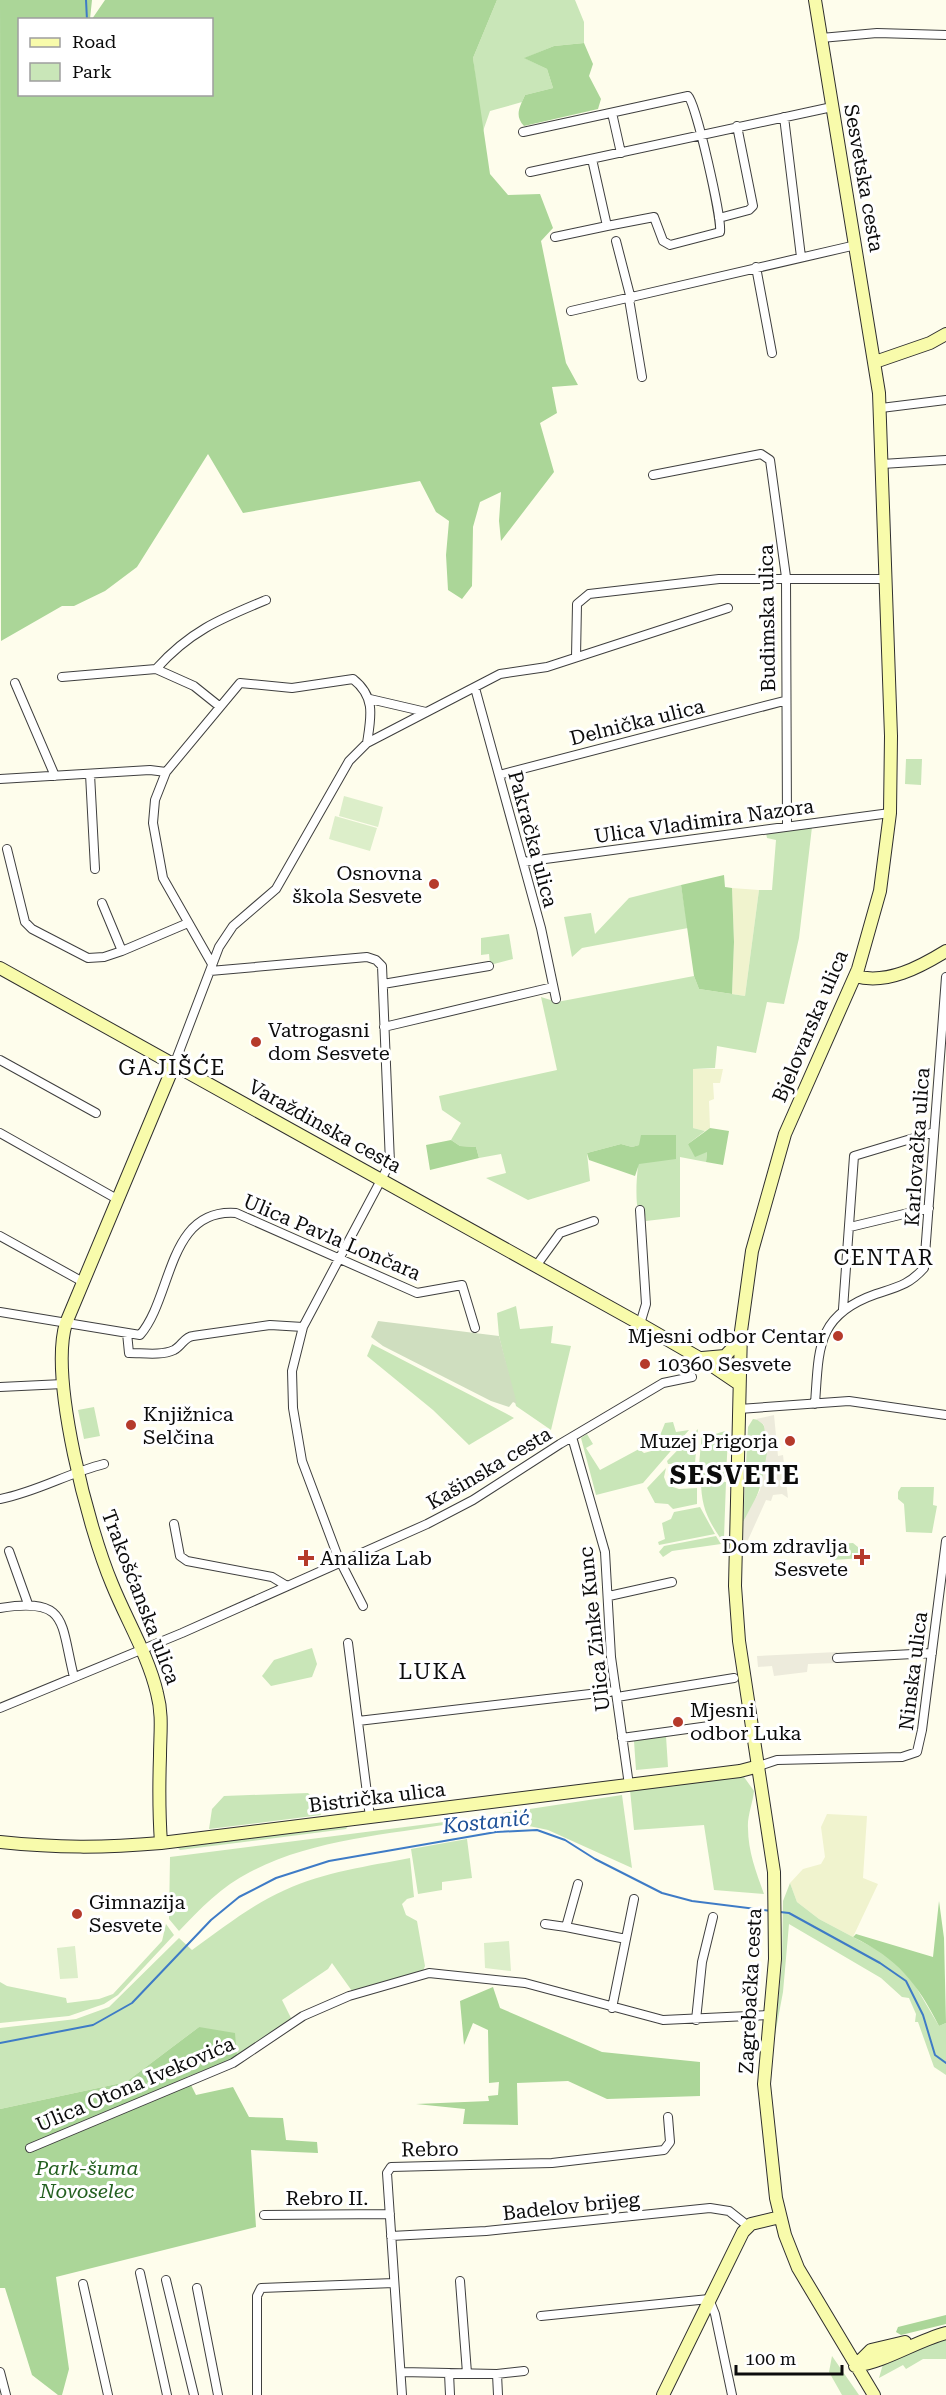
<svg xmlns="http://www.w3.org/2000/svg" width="946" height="2395" viewBox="0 0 946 2395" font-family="'Roboto Serif',serif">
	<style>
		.farmland { fill: #f0f3ce }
		.green { fill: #c9e6b8 }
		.forest { fill: #abd698 }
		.cemetery { fill: #cfdebf }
		.pitch { fill: #dceec9 }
		.plaza { fill: #edebdc }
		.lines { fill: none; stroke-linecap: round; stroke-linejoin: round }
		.stream { stroke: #3e7bc6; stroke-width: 2 }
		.street-casing { stroke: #3f3f3f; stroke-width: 10 }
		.secondary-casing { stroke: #2e2e2e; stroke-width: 14 }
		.street { stroke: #fff; stroke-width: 8 }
		.secondary { stroke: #f8fbab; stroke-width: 12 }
		.poi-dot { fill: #b53a2b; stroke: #fff; stroke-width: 2 }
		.labels { text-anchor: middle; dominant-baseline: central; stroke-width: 6; stroke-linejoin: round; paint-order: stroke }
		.street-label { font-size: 20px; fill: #0c0c0c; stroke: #fff }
		.poi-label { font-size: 20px; fill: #0c0c0c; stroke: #fff; text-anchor: start }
		.park-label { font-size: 20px; font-style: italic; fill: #246020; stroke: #fff }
		.water-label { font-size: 21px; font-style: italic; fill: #1c4f97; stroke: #fff }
		.quarter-label { font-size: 22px; letter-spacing: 1.5px; fill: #0c0c0c; stroke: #fff }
		.district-label { font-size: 26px; font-weight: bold; letter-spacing: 1.5px; fill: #0c0c0c; stroke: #fff }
	</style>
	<rect width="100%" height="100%" fill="#fefdec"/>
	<path class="farmland" d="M 732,888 L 759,890 L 745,996 L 732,994 L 734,942 Z
		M 693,1069 L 723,1069 L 720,1083 L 713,1083 L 714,1099 L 709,1101 L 710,1128 L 705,1131 L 693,1128 Z
		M 827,1814 L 867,1816 L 863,1878 L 878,1884 L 853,1937 L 819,1919 L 797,1902 L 790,1883 L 803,1869 L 821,1864 L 825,1857 L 821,1827 Z"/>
	<path class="green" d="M 497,0 L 575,0 L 584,22 L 584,43 L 554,46 L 525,58 L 547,69 L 553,88 L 525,95 L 522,102 L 490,111 L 482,134 L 473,58 Z
		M 906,759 L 922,759 L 921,785 L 905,784 Z
		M 812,827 L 799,938 L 784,1004 L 767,1002 L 756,1053 L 717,1046 L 715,1068 L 693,1069 L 693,1128 L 705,1131 L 688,1144 L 707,1152 L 706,1162 L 680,1157 L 680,1217 L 646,1221 L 644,1208 L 637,1205 C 635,1181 639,1167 639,1145 L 632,1147 L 621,1144 L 587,1153 L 590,1181 L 528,1200 L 486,1178 L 506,1173 L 501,1154 L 479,1158 L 476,1147 L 460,1146 L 451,1140 L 461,1123 L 442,1110 L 439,1096 L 557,1070 L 541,997 L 557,1002 L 694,976 L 699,989 L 745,996 L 759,890 L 772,890 L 776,840 L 767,838 L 766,833 Z
		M 681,885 L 688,928 L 582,948 L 572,957 L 564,917 L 591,913 L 595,934 L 629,898 Z
		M 509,934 L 513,959 L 490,965 L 489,954 L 481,955 L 481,938 Z
		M 516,1306 L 520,1329 L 553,1326 L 551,1343 L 571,1346 L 551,1430 L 516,1406 L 499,1336 L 497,1313 Z
		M 372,1344 L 507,1414 L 514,1418 L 469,1445 L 433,1410 L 367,1356 Z
		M 94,1407 L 100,1436 L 84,1439 L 78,1410 Z
		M 753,1419 L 759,1420 C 780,1436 758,1505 743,1522 L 748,1427 Z
		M 673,1422 L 676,1432 L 689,1430 L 643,1483 L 596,1495 L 581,1438 L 587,1434 L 593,1444 L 586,1448 L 600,1470 L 639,1449 L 644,1453 L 655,1450 L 652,1439 L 661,1433 L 665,1423 Z
		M 698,1429 L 695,1463 L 668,1464 L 667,1461 Z
		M 707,1431 L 709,1436 L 725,1431 L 728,1436 L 726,1477 L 701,1478 L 699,1465 L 702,1432 Z
		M 666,1468 L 664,1477 L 667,1485 L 679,1489 L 697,1488 L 697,1504 L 673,1509 L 668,1504 L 655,1503 L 647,1488 Z
		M 701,1480 L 726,1482 L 724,1538 L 721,1539 C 707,1519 701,1505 701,1480 Z
		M 901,1487 L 934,1487 L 933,1505 L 937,1506 L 932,1533 L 906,1532 L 904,1504 L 898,1499 L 898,1492 Z
		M 700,1507 L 715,1534 L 659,1545 L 658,1542 L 665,1539 L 662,1523 L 671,1519 L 674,1512 Z
		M 716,1536 L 721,1544 L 672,1551 L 663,1557 L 659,1552 L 664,1546 Z
		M 853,1543 L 864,1552 L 864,1558 L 832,1560 L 833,1544 Z
		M 312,1648 L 317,1664 L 312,1677 L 271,1686 L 262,1676 L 274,1660 Z
		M 666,1736 L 668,1767 L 636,1770 L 634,1741 Z
		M 744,1777 L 754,1791 C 753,1802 747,1817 748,1828 C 748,1851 756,1872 764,1894 L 714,1890 L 704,1825 L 634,1830 L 630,1790 Z
		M 308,1793 L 315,1800 L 321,1815 L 209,1829 L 212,1809 L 224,1796 Z
		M 622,1795 L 632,1868 L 548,1830 L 529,1826 L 505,1826 L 503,1813 Z
		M 452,1821 L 456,1823 C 386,1835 313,1839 250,1872 C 222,1886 200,1909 179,1931 L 169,1919 L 170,1857 Z
		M 349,1825 L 346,1829 L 180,1850 L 176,1846 Z
		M 467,1839 L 472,1878 L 442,1882 L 442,1890 L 418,1894 L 411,1849 Z
		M 410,1858 L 414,1897 L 407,1899 L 402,1904 L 406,1915 L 417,1921 L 425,1966 L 423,1971 L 352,1991 L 332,1963 L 328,1969 L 282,2000 L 291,2018 L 237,2058 L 199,2027 L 126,2082 L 0,2109 L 0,2028 L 76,2019 L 109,2007 L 179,1938 L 192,1950 C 222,1929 251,1905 285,1890 C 324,1872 369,1866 410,1858 Z
		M 790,1883 L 797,1902 L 819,1919 L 887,1955 L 913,1982 L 939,2026 L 946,2023 L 946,2075 L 934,2067 L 918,2022 L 915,2022 L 916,2014 L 909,1998 L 902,1997 L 881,1978 L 789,1924 L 783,1992 L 774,2040 L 782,1963 L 783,1901 Z
		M 166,1924 L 174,1935 L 118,1995 L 104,2004 L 69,2016 L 0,2023 L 0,1982 L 7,1986 L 66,1998 L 67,2003 L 99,1999 L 113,1994 L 162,1941 Z
		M 946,2338 L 946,2359 L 923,2359 L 906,2369 L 903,2365 L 879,2378 L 883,2364 Z
		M 832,2356 L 859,2395 L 842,2395 L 829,2372 Z"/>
	<path class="forest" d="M 0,0 L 92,0 L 90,19 L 20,20 L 20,94 L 212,94 L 212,20 L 92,19 L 105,0 L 497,0 L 473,58 L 490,174 L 508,195 L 540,194 L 553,228 L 541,241 L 566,363 L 578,385 L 552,387 L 557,413 L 540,423 L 554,472 L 501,541 L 499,521 L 501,492 L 480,502 L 473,527 L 472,586 L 462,599 L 448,590 L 446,555 L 449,521 L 436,512 L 420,481 L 243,513 L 208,454 L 137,567 L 105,591 L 74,606 L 62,606 L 1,641 Z
		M 584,43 L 593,64 L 589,76 L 601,99 L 598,109 L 524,126 C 514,115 520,107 525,95 L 553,88 L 547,69 L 524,58 L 554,46 Z
		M 724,875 L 725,887 L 732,888 L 734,942 L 732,994 L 699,989 L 694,976 L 681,885 Z
		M 710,1128 L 729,1131 L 723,1165 L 706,1162 L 707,1152 L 695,1157 L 688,1144 Z
		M 641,1135 L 676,1135 L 676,1159 L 639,1164 L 635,1176 L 589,1160 L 587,1153 L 621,1144 L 632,1147 L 639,1145 Z
		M 451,1140 L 460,1146 L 476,1147 L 479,1158 L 430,1170 L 426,1145 Z
		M 939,1901 L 944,1938 L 946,2023 L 939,2026 C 918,1984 897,1958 853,1937 L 856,1934 L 933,1957 Z
		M 493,1987 L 500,2008 L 602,2052 L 700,2062 L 700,2096 L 607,2099 L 568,2081 L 517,2083 L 518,2125 L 463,2124 L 465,2109 L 416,2104 L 489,2101 L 488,2096 L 498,2095 L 499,2082 L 489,2083 L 488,2030 L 473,2023 L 464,2045 L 460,2001 Z
		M 199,2027 L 235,2033 L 237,2058 L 187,2077 L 196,2095 L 233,2087 L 249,2117 L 283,2118 L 286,2140 L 317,2142 L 318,2153 L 251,2150 L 256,2227 L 56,2277 L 69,2369 L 62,2395 L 58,2395 L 32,2375 L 5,2288 L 0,2288 L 0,2109 L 126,2082 Z
		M 946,2315 L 946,2324 L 901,2335 L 896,2332 L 898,2327 Z"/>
	<path class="cemetery" d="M 378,1321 L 499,1336 L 517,1404 L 513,1402 L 509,1407 L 491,1401 L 383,1346 L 371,1337 Z"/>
	<path class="pitch" d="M 344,796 L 383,807 L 378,827 L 339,816 Z
		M 335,816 L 377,828 L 370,851 L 329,839 Z
		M 509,1941 L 511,1971 L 485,1968 L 484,1943 Z
		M 75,1946 L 78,1978 L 60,1979 L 57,1948 Z"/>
	<path class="plaza" d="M 774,1415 L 778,1456 L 783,1455 L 788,1498 L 782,1494 L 773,1495 L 771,1501 L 766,1500 L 748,1540 L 742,1541 L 743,1522 L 760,1490 L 767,1453 L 764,1425 L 756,1419 Z
		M 837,1652 L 838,1663 L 808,1664 L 807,1672 L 774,1676 L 772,1666 L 758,1667 L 757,1656 Z"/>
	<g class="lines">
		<path class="stream" d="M 86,0 L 87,20
			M 780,1912 L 789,1913 L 880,1963 L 906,1981 L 923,2015 L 935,2055 L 946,2063
			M 0,2043 L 93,2025 L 132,2003 L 211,1920 L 239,1897 L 276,1878 L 329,1861 L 496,1832 L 537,1830 L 565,1840 L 595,1859 L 662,1893 L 692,1901 L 771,1911"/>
		<defs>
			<path id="street" d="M 821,38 L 877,33 L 946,35
				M 612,113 L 621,153
				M 784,117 L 801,257
				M 523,132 L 688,96 C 696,103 722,218 720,232 L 670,245 L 663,241 L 654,217 L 607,226 L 592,159
				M 530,172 L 832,107
				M 719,218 L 749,210 L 753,206 L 737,126
				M 555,237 L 607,226
				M 616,241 L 631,299
				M 756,267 L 772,353
				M 629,299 L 642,377
				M 571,311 L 856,245
				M 881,408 L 946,400
				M 882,464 L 946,460
				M 653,475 L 761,454 L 770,460 L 786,577 L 787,825
				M 576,657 L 577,604 L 589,594 L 719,579 L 886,579
				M 156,669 C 190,631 220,619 266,600
				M 62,677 L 156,669 L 194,686 L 219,706
				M 15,683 L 55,776
				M 475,688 L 541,928 L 556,999
				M 370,699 L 426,712
				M 90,774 L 95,869
				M 499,775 L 784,701
				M 0,779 L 150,770 L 166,772
				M 7,849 L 25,922 L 32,929 L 88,958 L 104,957 L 122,951 L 188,923
				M 523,862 L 890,813
				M 102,903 L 122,951
				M 212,964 L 163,878 L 153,823 L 155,800 L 166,772 L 240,683 L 292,688 L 353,679 C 376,697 371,717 367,743
				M 210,971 L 367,957 L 376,960 L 382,966 L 390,1163 L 303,1327 L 292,1371 L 293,1408 L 302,1461 L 338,1557 L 363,1606
				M 383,984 L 489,966
				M 384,1027 L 553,987
				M 0,1060 L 96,1113
				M 174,1065 L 219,947 L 233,926 L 276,889 L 349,761 L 367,743 L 500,674 L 547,667 L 728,608
				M 0,1133 L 117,1199
				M 640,1210 L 646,1304 L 640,1324
				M 850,1227 L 929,1208
				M 0,1236 L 83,1282
				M 536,1266 L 560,1233 L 594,1221
				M 843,1309 L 854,1156 L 934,1132
				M 0,1312 L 140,1335 C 173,1297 167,1208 236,1213 L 417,1293 L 462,1285 L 475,1328
				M 127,1333 L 129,1353 C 143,1353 161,1356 174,1350 C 182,1346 184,1337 193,1336 L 270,1325 L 303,1327
				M 0,1387 L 63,1384
				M 815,1404 C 819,1348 816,1315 876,1294 C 897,1287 909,1285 924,1268 L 946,977
				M 739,1409 L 849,1401 L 946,1415
				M 572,1437 L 605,1552 L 611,1657 L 629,1785
				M 0,1499 C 37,1492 68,1473 104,1464
				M 174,1524 L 180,1556 L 187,1561 L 272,1577 L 287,1586
				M 9,1551 L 28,1604
				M 609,1596 L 672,1582
				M 0,1608 C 69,1597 60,1622 74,1677
				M 348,1643 L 370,1817
				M 837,1658 L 932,1653
				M 617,1697 L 734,1678
				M 0,1708 L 182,1633 L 427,1524 L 473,1500 L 560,1444 L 663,1383 L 692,1377
				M 358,1721 L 616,1691
				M 622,1738 L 709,1726
				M 759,1766 L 777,1760 L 902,1757 L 917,1752 L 922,1730 L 946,1541
				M 578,1884 L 566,1927 L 626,1939
				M 545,1924 L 566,1927
				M 612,2008 L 634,1899
				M 696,2020 L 702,1962 L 713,1917
				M 30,2148 L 233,2063 L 303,2016 L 349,1996 L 429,1973 L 525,1983 L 663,2020 L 769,2015
				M 264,2215 L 390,2214
				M 391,2236 L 486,2231 L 710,2208 L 729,2211 L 748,2226
				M 140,2273 L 167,2395
				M 166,2280 L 194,2395
				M 460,2281 L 467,2373
				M 83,2284 L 108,2395
				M 197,2288 L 218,2395
				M 541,2316 L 709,2299 L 715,2314 L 732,2395
				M 0,2372 L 6,2395
				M 401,2372 L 497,2374 L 524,2371
				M 449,2373 L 450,2395
				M 497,2374 L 498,2395
				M 257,2395 L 257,2296 L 261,2288 L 394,2283
				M 402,2395 L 387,2173 L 391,2167 L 552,2163 L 664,2150 L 670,2142 L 668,2117"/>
			<path id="secondary" d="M 815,0 L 879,393 L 891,736 L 890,813 L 880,891 L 858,969 L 785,1134 L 752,1251 L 741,1331 L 735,1586 L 739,1641 L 774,1872 L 775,1959 L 764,2084 L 776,2198 L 785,2235 L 798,2268 L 874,2395
				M 875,362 L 930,343 L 946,334
				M 0,968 L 642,1325 L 708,1363 L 739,1384
				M 855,976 C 887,985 920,967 946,951
				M 702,1358 L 725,1356 L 740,1340
				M 0,1842 C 57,1848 103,1848 161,1843 L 740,1771 L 759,1766
				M 161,1843 C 159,1814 159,1785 160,1756 C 160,1735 163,1715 157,1693 C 148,1655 127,1621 112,1584 C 89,1530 49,1379 66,1323 L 174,1065
				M 855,2366 C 885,2362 916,2341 946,2333
				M 855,2366 L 871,2350 L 905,2342
				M 663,2395 L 743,2232 L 751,2224 L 780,2217"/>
		</defs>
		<use href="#street" class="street-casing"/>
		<use href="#secondary" class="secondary-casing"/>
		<use href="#street" class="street"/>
		<use href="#secondary" class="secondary"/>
	</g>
	<g class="poi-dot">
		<circle cx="434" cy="884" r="6"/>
		<circle cx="256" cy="1042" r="6"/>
		<circle cx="838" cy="1336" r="6"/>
		<circle cx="645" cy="1364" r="6"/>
		<circle cx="131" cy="1425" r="6"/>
		<circle cx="790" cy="1441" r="6"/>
		<path d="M859 1548h6v6h6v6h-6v6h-6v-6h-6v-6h6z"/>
		<path d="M303 1549h6v6h6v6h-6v6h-6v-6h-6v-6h6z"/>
		<circle cx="678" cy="1722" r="6"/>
		<circle cx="77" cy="1914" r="6"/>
	</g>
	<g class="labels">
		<g class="street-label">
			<text transform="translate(864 178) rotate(80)">Sesvetska cesta</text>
			<text transform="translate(767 618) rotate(-91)">Budimska ulica</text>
			<text transform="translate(637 722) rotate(-14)">Delnička ulica</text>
			<text transform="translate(704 821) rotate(-8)">Ulica Vladimira Nazora</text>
			<text transform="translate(533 839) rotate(75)">Pakračka ulica</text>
			<text transform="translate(810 1026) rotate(-67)">Bjelovarska ulica</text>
			<text transform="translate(325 1126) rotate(29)">Varaždinska cesta</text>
			<text transform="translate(917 1147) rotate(-86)">Karlovačka ulica</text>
			<text transform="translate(332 1237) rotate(23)">Ulica Pavla Lončara</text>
			<text transform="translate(489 1468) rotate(-31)">Kašinska cesta</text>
			<text transform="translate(141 1597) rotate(69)">Trakošćanska ulica</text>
			<text transform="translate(594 1629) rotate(-96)">Ulica Zinke Kunc</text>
			<text transform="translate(913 1671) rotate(-83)">Ninska ulica</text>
			<text transform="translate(377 1797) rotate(-7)">Bistrička ulica</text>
			<text transform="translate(750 1991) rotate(-87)">Zagrebačka cesta</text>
			<text transform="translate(135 2084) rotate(-23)">Ulica Otona Ivekovića</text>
			<text transform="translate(430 2149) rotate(-1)">Rebro</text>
			<text x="327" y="2198">Rebro II.</text>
			<text transform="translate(571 2206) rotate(-6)">Badelov brijeg</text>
		</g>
		<g class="poi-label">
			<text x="422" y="873" text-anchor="end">Osnovna<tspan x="422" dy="23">škola Sesvete</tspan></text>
			<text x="268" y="1030">Vatrogasni<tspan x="268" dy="23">dom Sesvete</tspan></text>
			<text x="826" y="1336" text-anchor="end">Mjesni odbor Centar</text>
			<text x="657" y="1364">10360 Sesvete</text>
			<text x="143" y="1414">Knjižnica<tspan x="143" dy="23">Selčina</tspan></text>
			<text x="778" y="1441" text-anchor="end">Muzej Prigorja</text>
			<text x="848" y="1546" text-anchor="end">Dom zdravlja<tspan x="848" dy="23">Sesvete</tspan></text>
			<text x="320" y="1558">Analiza Lab</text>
			<text x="690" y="1710">Mjesni<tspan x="690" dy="23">odbor Luka</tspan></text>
			<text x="89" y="1902">Gimnazija<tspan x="89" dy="23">Sesvete</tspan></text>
		</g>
		<g class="park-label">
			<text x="87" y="2168">Park-šuma<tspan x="87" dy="23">Novoselec</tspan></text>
		</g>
		<g class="water-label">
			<text transform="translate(486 1822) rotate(-6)">Kostanić</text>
		</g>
		<g class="quarter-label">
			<text x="172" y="1067">GAJIŠĆE</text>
			<text x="884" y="1257">CENTAR</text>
			<text x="433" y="1671">LUKA</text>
		</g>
		<g class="district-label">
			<text x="735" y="1475">SESVETE</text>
		</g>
	</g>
	<rect x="18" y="18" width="195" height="78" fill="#ffffff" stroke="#9e9e9e" stroke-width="1.5"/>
	<rect x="30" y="38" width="30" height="9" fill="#f8fbab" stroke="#9e9e9e" stroke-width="1.5"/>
	<text x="72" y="48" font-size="18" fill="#0c0c0c">Road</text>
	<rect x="30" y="63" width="30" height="18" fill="#c9e6b8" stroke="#9e9e9e" stroke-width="1.5"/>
	<text x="72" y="78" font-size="18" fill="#0c0c0c">Park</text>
	<path d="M736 2365v9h106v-9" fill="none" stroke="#0c0c0c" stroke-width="3"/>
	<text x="745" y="2365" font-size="18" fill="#0c0c0c" stroke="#ffffff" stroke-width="4.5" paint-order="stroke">100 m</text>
</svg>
